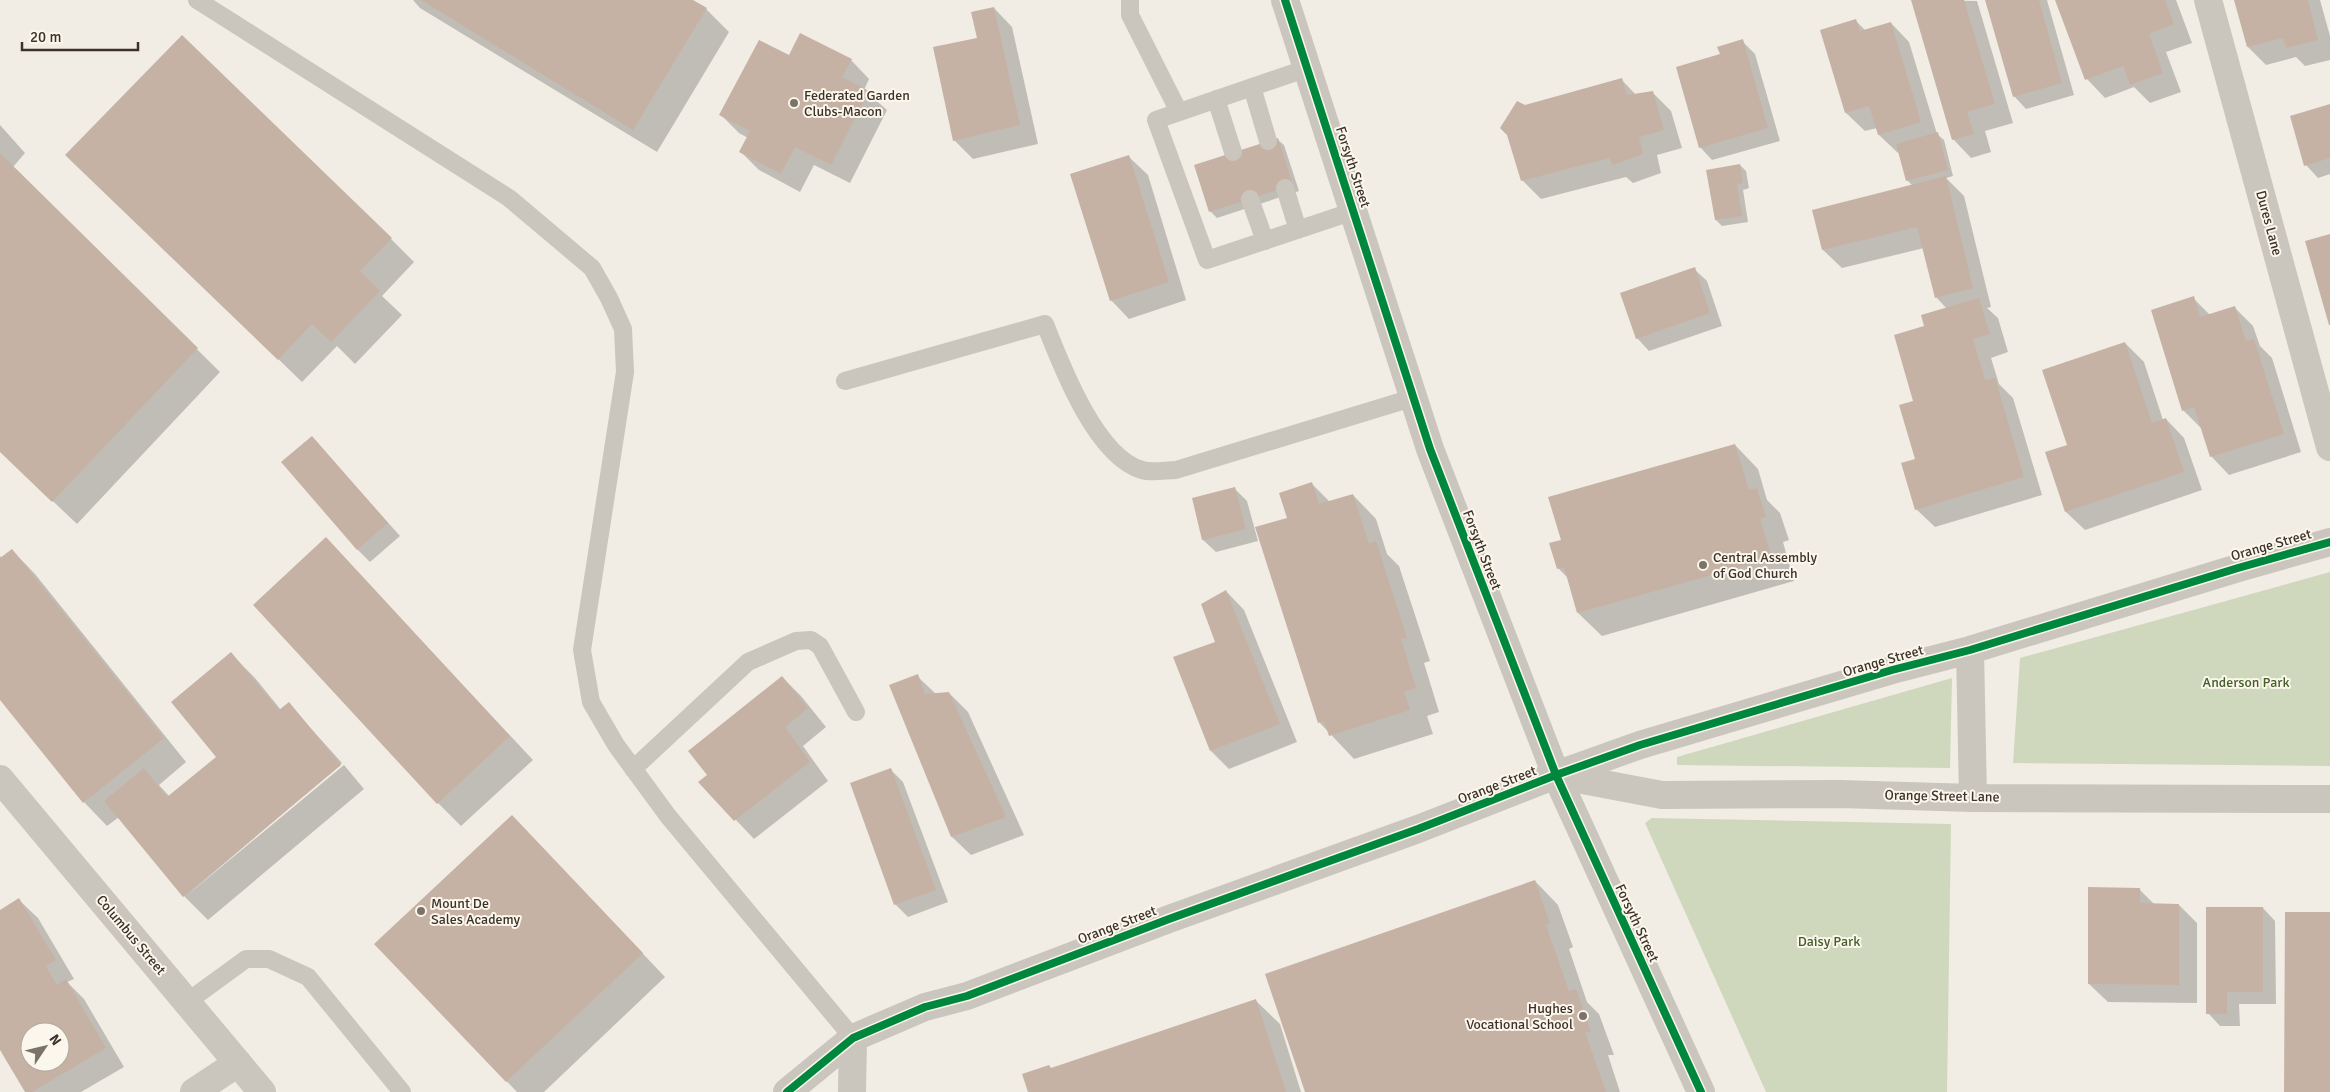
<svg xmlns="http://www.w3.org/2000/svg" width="2330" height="1092" viewBox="0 0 2330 1092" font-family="Signika,sans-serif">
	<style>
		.green { fill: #cfd8bc }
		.shadow { fill: #0003; fill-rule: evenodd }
		.building { fill: #c6b2a4; fill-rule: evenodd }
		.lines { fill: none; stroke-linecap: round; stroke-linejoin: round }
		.service { stroke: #cac5bd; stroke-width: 18 }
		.minor { stroke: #cac5bd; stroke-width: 28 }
		.tertiary { stroke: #cac5bd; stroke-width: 28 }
		.cycleway-casing { stroke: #fcf7ec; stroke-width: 11 }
		.cycleway { stroke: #00873e; stroke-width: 8 }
		.poi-dot { fill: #7b736a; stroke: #fcf7ec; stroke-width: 2 }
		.labels { text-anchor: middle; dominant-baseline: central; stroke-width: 4; stroke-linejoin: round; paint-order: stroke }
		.poi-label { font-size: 14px; fill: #3c3229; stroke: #fcf7ec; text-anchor: start }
		.street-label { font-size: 14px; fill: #3c3229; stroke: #fcf7ec }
		.park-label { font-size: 14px; fill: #445e2a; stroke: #fcf7ec }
	</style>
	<rect width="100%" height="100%" fill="#f1ede4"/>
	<path class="green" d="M 2330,572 L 2330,766 L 2013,763 L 2020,658 Z
		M 1952,678 L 1950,768 L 1677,765 L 1677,757 Z
		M 1652,818 L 1951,824 L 1947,1092 L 1766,1092 L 1645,823 Z"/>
	<path class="shadow" d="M 413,0 L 691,0 L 706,9 L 729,32 L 657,152 L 420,8 Z
		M 1912,0 L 1977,1 L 2013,123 L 1985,131 L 1991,152 L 1971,158 L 1953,139 Z
		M 1986,0 L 2047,0 L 2074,95 L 2026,109 L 2014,96 Z
		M 2057,0 L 2176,0 L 2192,43 L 2166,52 L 2181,92 L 2150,103 L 2134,87 L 2105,98 L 2087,79 Z
		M 2235,0 L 2320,0 L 2330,36 L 2330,60 L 2305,66 L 2296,57 L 2266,65 L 2248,47 Z
		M 994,8 L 1012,27 L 1038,144 L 973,159 L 954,140 L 978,39 Z
		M 1856,21 L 1866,31 L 1891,23 L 1909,42 L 1937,134 L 1944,140 L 1953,176 L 1946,178 L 1964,196 L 1991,307 L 1987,308 L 1998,318 L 2008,352 L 1991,358 L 1999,384 L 2013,398 L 2042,495 L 1935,527 L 1916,509 L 1915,402 L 1926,327 L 1947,309 L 1936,297 L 1924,248 L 1842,268 L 1823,250 L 1814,211 L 1913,186 L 1907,180 L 1900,152 L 1898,153 L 1879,135 L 1877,128 L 1865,131 L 1846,113 L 1822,31 Z
		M 1742,41 L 1755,54 L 1780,141 L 1712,160 L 1700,147 L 1721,55 Z
		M 789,57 L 851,60 L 869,79 L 864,90 L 887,110 L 850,183 L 814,165 L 800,192 L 759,170 L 741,152 L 748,138 L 739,133 L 721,115 Z
		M 1622,80 L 1636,95 L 1652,92 L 1671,111 L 1682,148 L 1657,155 L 1661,173 L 1633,183 L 1626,177 L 1541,199 L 1522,180 L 1525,107 Z
		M 2330,105 L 2330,174 L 2318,178 L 2306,165 Z
		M 0,125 L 25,153 L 13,167 L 220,372 L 77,524 L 0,451 Z
		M 1277,139 L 1284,145 L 1299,191 L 1217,218 L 1211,212 L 1195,166 Z
		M 1129,157 L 1148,175 L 1186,300 L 1129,319 L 1111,300 Z
		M 1740,165 L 1746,171 L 1749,188 L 1743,190 L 1748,222 L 1722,226 L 1716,220 Z
		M 91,178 L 391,239 L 414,262 L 382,296 L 402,315 L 355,364 L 337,346 L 302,382 Z
		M 1694,269 L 1707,281 L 1722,326 L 1649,351 L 1637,338 Z
		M 2193,298 L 2210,315 L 2234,307 L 2253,326 L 2260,346 L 2272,358 L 2301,452 L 2229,475 L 2211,456 L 2202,429 L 2183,410 Z
		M 2125,343 L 2144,362 L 2163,420 L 2166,419 L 2184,438 L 2202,490 L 2085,530 L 2066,512 L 2047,453 L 2069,446 Z
		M 312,437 L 400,536 L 370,562 L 357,549 Z
		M 1735,445 L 1758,469 L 1767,500 L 1780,513 L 1789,540 L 1783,542 L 1794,581 L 1602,636 L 1578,613 L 1568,578 L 1558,568 Z
		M 1312,484 L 1330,502 L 1353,495 L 1376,519 L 1387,554 L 1399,566 L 1430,661 L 1424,663 L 1439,712 L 1427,716 L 1433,734 L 1354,759 L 1319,722 L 1288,518 Z
		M 1234,488 L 1247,501 L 1258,541 L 1216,552 L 1203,540 L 1193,499 Z
		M 326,539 L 533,760 L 461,826 L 438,803 Z
		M 12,550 L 35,574 L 186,762 L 159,785 L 170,797 L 218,757 L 231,654 L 255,678 L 281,710 L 289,704 L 342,763 L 185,897 L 119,817 L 107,826 L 84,802 L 0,698 L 0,556 L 2,558 Z
		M 1226,591 L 1244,610 L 1297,742 L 1229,769 L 1211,751 L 1175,658 L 1217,642 Z
		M 917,676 L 936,694 L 949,693 L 968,712 L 1024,835 L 971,855 L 952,837 L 891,686 Z
		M 782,677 L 801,696 L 826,727 L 803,746 L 828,781 L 754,839 L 700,782 L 708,775 Z
		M 344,765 L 364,789 L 208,920 L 185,897 Z
		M 891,770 L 903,782 L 948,902 L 908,917 L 895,904 Z
		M 535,840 L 665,977 L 544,1092 L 517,1092 L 376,944 Z
		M 1535,881 L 1558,905 L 1573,947 L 1569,949 L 1587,1002 L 1599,1014 L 1614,1055 L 1608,1055 L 1620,1092 L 1307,1092 Z
		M 2139,889 L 2155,905 L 2179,905 L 2197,923 L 2197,1003 L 2108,1002 L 2089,984 Z
		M 19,900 L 38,918 L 74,979 L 67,982 L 84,999 L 124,1067 L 81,1092 L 26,1092 L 0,1047 L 0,911 ZM 30,1032 L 60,1032 L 60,1062 L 30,1062 Z
		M 2263,908 L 2275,921 L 2276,1004 L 2239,1004 L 2240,1026 L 2220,1026 L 2208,1013 Z
		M 1256,1001 L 1280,1024 L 1301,1092 L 1029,1092 L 1052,1069 Z"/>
	<path class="building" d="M 421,0 L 693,0 L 707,8 L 633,130 Z
		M 1911,0 L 1964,0 L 1995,104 L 1967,112 L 1974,134 L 1952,140 Z
		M 1985,0 L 2039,0 L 2062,83 L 2013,97 Z
		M 2055,0 L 2165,0 L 2174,24 L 2149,34 L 2163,73 L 2130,85 L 2123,66 L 2085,80 Z
		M 2234,0 L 2308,0 L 2318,40 L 2286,48 L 2283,38 L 2247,47 Z
		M 994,7 L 1020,125 L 953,141 L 933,47 L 977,38 L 971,12 Z
		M 1856,19 L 1860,31 L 1891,22 L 1921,122 L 1878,135 L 1869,106 L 1845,113 L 1820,30 Z
		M 800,33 L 852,59 L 842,77 L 869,91 L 831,165 L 795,147 L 781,174 L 739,152 L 750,131 L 719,115 L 759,40 L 789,55 Z
		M 182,35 L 392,238 L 360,271 L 380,291 L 331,342 L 312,324 L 278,360 L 65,155 Z
		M 1743,39 L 1768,128 L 1699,148 L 1676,67 L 1720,54 L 1717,47 Z
		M 1622,78 L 1627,95 L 1653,91 L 1664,130 L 1639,137 L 1643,154 L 1613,165 L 1609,158 L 1521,181 L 1507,135 L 1500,128 L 1517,101 L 1525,105 Z
		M 2330,104 L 2330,158 L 2304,166 L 2290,116 Z
		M 1938,132 L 1948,170 L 1906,181 L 1896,144 Z
		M 1278,138 L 1293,185 L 1209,212 L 1194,165 Z
		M 0,153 L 198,348 L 52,502 L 0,452 Z
		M 1129,155 L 1169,282 L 1110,301 L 1070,174 Z
		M 1740,164 L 1743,183 L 1737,184 L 1742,216 L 1715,220 L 1706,170 Z
		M 1946,176 L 1973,288 L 1935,298 L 1917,227 L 1822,250 L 1812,210 Z
		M 2330,234 L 2330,325 L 2329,325 L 2305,241 Z
		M 1695,267 L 1710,313 L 1636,339 L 1620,293 Z
		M 2194,296 L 2200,317 L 2235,306 L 2246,341 L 2254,339 L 2284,434 L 2210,457 L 2194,407 L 2182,411 L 2151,310 Z
		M 1979,298 L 1990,334 L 1973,339 L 1985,380 L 1995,378 L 2024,477 L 1915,510 L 1901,463 L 1915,459 L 1899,405 L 1913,401 L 1894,335 L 1924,326 L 1921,315 Z
		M 2125,342 L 2152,423 L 2166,418 L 2184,472 L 2065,512 L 2045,452 L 2067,445 L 2042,370 Z
		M 312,436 L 388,523 L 357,550 L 281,462 Z
		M 1735,444 L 1749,490 L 1757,488 L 1766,517 L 1760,519 L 1772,558 L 1577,613 L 1564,567 L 1557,569 L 1549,543 L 1561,540 L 1548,497 Z
		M 1312,482 L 1319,504 L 1353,494 L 1369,544 L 1376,541 L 1407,638 L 1401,639 L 1416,688 L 1404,692 L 1410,710 L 1329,736 L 1324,721 L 1318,723 L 1255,527 L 1287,518 L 1279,493 Z
		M 1235,487 L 1246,529 L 1202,540 L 1192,498 Z
		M 326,537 L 510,736 L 437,804 L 253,605 Z
		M 12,549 L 164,738 L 83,803 L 0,700 L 0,558 Z
		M 1226,590 L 1280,724 L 1210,751 L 1173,657 L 1215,642 L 1201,604 Z
		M 231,652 L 279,710 L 289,702 L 341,765 L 183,897 L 104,801 L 144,768 L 167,797 L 216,757 L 171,702 Z
		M 918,674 L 925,694 L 949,692 L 1006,817 L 951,837 L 889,685 Z
		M 782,676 L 808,708 L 785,727 L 810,762 L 734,821 L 698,782 L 707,775 L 688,751 Z
		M 891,768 L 936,890 L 894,905 L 850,783 Z
		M 512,815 L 643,953 L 506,1082 L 374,944 Z
		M 1535,880 L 1550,924 L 1546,925 L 1569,991 L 1576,989 L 1591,1032 L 1585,1032 L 1606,1092 L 1305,1092 L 1265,974 Z
		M 2088,887 L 2140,888 L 2140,903 L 2179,904 L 2179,985 L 2088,984 Z
		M 19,898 L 56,960 L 46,966 L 57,985 L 66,979 L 106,1048 L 32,1092 L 25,1092 L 0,1050 L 0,910 ZM 30,1032 L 60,1032 L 60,1062 L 30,1062 Z
		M 2206,907 L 2263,907 L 2263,992 L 2227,992 L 2227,1014 L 2206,1014 Z
		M 2285,912 L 2330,912 L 2330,1092 L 2284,1092 Z
		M 1256,999 L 1286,1092 L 1028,1092 L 1022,1074 L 1049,1065 L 1051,1068 Z"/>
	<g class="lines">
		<path class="service" d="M 197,0 L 509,198 L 592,268 L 609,298 L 623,329 L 625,372 L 582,650 L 591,702 L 616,745 L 668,816 L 853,1038
			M 1130,0 L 1130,15 L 1179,112
			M 1308,68 L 1156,120 L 1207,260 L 1354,211
			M 1252,87 L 1268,141
			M 1216,99 L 1233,152
			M 1285,188 L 1298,230
			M 1250,199 L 1265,241
			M 845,381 L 1045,324 C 1061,365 1096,457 1142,470 C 1152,473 1166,470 1176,470 L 1412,398
			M 633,769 L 748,662 L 796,641 L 811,640 L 820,646 L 856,712
			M 187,1002 L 246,959 L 269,959 L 308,977 L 402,1092"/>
		<path class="minor" d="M 2208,0 L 2330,447
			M 1970,650 L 1973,798
			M 1556,775 L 1662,795 L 1840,794 L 1973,798 L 2330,799
			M 0,779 L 262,1092
			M 194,1092 L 238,1063
			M 787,1092 L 853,1038 L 925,1007 L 967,996 L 1169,919 L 1418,829 L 1556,775 L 1640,745 L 1892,670 L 1970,650 L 2238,568 L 2330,542
			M 852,1092 L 853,1038"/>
		<path class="tertiary" d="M 1285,0 L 1430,449 L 1556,775 L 1701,1092"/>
		<defs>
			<path id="cycleway" d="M 1285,0 L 1430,449 L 1556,775 L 1701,1092
				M 787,1092 L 853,1038 L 925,1007 L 967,996 L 1169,919 L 1418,829 L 1556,775 L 1640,745 L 1892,670 L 1970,650 L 2238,568 L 2330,542"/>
		</defs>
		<use href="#cycleway" class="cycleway-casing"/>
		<use href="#cycleway" class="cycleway"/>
	</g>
	<g class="poi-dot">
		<circle cx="794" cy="103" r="5"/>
		<circle cx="1703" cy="565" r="5"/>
		<circle cx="421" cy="911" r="5"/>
		<circle cx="1583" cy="1016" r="5"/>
	</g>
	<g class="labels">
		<g class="poi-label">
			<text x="804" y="95">Federated Garden<tspan x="804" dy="16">Clubs-Macon</tspan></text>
			<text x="1713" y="557">Central Assembly<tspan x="1713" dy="16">of God Church</tspan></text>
			<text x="431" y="903">Mount De<tspan x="431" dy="16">Sales Academy</tspan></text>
			<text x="1573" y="1008" text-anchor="end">Hughes<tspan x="1573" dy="16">Vocational School</tspan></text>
		</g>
		<g class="street-label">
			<text transform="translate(1353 167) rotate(72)">Forsyth Street</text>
			<text transform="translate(2269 223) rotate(75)">Dures Lane</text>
			<text transform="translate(2271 545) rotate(-16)">Orange Street</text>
			<text transform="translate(1482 550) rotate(69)">Forsyth Street</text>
			<text transform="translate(1883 661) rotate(-16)">Orange Street</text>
			<text transform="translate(1497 785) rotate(-21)">Orange Street</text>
			<text transform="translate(1942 796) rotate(1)">Orange Street Lane</text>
			<text transform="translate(1637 923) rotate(65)">Forsyth Street</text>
			<text transform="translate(1117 925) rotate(-21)">Orange Street</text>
			<text transform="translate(131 935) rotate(50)">Columbus Street</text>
		</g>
		<g class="park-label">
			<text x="2246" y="682">Anderson Park</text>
			<text x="1829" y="941">Daisy Park</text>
		</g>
	</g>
	<g transform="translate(45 1047) rotate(55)"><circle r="24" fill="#fcf7ec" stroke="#afa89e"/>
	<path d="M0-4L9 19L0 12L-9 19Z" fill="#7b736a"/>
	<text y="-8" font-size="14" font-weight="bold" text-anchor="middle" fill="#3c3229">N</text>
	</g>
	<path d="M22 42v8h116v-8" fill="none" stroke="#3c3229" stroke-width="2.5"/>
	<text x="30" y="42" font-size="15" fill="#3c3229" stroke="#fcf7ec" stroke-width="4" paint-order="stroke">20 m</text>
</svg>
